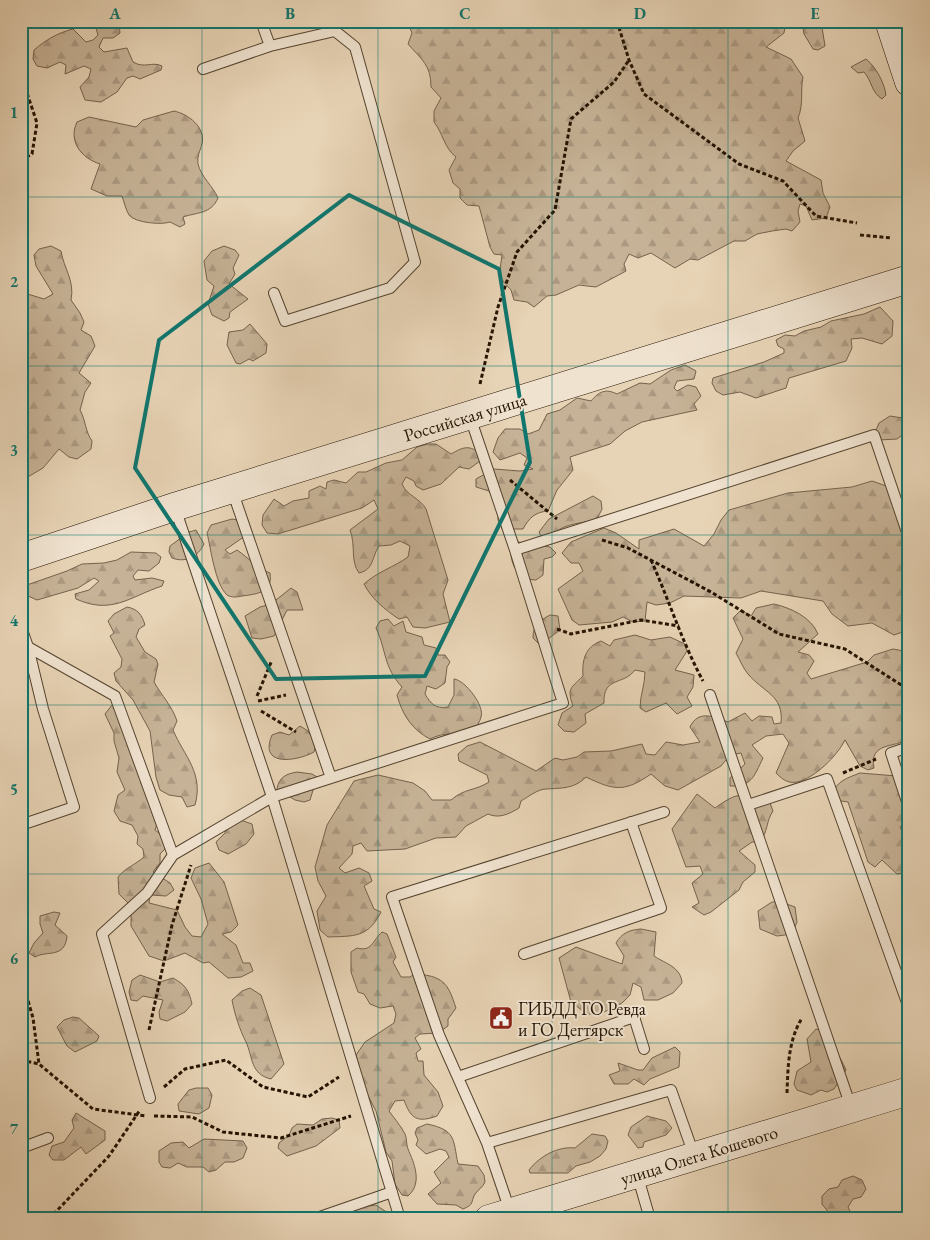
<svg xmlns="http://www.w3.org/2000/svg" width="930" height="1240" viewBox="0 0 930 1240" font-family="'EB Garamond',serif">
	<style>
		.forest { fill: url(#forest-firs); stroke: #75624c }
		.lines { fill: none; stroke-linecap: round; stroke-linejoin: round }
		.lane-casing { stroke: #55432e; stroke-width: 12 }
		.secondary-casing { stroke: #241301; stroke-width: 29 }
		.path { stroke: #241301; stroke-width: 3; stroke-dasharray: 4 2.5; stroke-linecap: butt }
		.lane { stroke: #efe2cf; stroke-width: 10 }
		.secondary { stroke: #efe2cf; stroke-width: 28 }
		.marked { fill: none; stroke: #0f766e; stroke-width: 4; stroke-linejoin: round }
		.grid { fill: none; stroke: #0f766e; stroke-width: 1; stroke-opacity: 0.55 }
		.labels { text-anchor: middle; dominant-baseline: central; stroke-width: 4; stroke-linejoin: round; paint-order: stroke }
		.street-label { font-size: 18px; fill: #241301; stroke: #efe2cf }
		.poi-label { font-size: 18px; fill: #241301; stroke: #efe2cf; text-anchor: start }
		.neatline { fill: none; stroke: #0f766e; stroke-width: 2 }
		.grid-label { font-size: 16px; text-anchor: middle; font-weight: bold; fill: #0f766e }
	</style>
	<defs>
		<pattern id="forest-firs" width="22" height="20" patternUnits="userSpaceOnUse" patternTransform="scale(1.25)"><rect width="22" height="20" fill="#c6b296"/><path d="M5 1l3.5 6h-7zM16 11l3.5 6h-7z" fill="#aa9880"/></pattern>
	</defs>
	<rect width="100%" height="100%" fill="#e7d3b5"/>
	<filter id="stains"><feTurbulence type="fractalNoise" baseFrequency=".004" numOctaves="4"/><feColorMatrix values="0 0 0 0 .2 0 0 0 0 .09 0 0 0 0 .02 0 0 0 .5 -.17"/></filter>
	<radialGradient id="worn" r=".72"><stop offset=".6" stop-color="#630" stop-opacity="0"/><stop offset="1" stop-color="#630" stop-opacity=".3"/></radialGradient>
	<path class="forest" d="M 97,21 L 113,21 L 119,25 L 120,33 L 113,38 L 103,38 L 99,47 L 104,52 L 127,48 L 133,62 C 145,69 152,61 162,66 L 161,70 L 140,79 L 133,76 L 127,78 L 117,92 L 101,102 L 85,100 L 80,87 L 89,77 L 91,69 L 84,66 L 65,74 L 66,65 L 60,62 L 47,68 L 37,66 L 33,59 L 34,50 C 46,40 57,33 73,29 L 86,42 L 93,40 L 98,35 L 95,25 Z
		M 407,21 L 786,21 L 784,33 L 766,47 L 791,59 L 803,77 C 800,91 804,104 798,118 L 805,141 L 793,151 L 786,161 L 821,180 L 823,193 L 830,207 L 826,218 L 812,220 L 806,206 L 800,204 L 798,211 L 800,222 L 792,231 L 786,229 L 772,231 L 757,234 L 745,241 L 734,241 L 698,260 L 690,259 L 675,268 L 651,253 L 638,258 L 629,254 L 624,264 L 626,271 L 596,287 L 579,285 L 556,295 L 547,296 L 534,307 L 527,302 L 514,300 L 511,290 L 499,277 L 502,255 L 494,254 L 490,247 L 479,206 L 467,205 L 460,198 L 460,189 L 453,183 L 449,170 L 456,157 C 444,148 443,133 434,122 L 434,111 L 441,98 L 431,87 C 431,65 422,60 408,44 L 412,33 Z
		M 821,21 L 825,46 L 818,50 L 813,49 L 804,34 L 802,22 Z
		M 866,59 C 876,67 884,82 886,95 L 882,99 C 871,92 872,81 864,72 L 858,73 L 851,67 Z
		M 174,111 C 188,114 206,127 202,144 C 200,151 197,156 198,164 C 201,177 213,186 218,198 C 211,214 198,212 183,217 L 185,224 L 180,227 L 170,222 C 162,225 135,223 129,215 C 126,210 124,202 122,196 L 107,196 L 91,189 L 100,164 C 81,158 68,141 77,122 L 89,117 L 136,127 L 143,120 Z
		M 51,246 L 61,251 C 64,269 75,281 71,300 L 80,313 L 84,322 L 81,330 L 91,336 L 95,346 L 79,373 L 91,383 L 85,392 L 80,410 C 86,421 85,431 92,441 L 91,449 L 77,459 L 69,457 L 59,449 L 43,468 L 21,481 L 21,292 L 44,299 L 53,294 L 36,266 L 34,255 L 39,249 Z
		M 224,246 L 235,250 L 239,255 L 233,268 L 235,274 L 229,284 L 248,299 L 230,312 L 229,318 L 224,321 L 212,315 L 208,304 L 214,286 L 207,280 L 204,261 L 212,251 Z
		M 880,307 L 893,321 L 892,336 L 882,344 L 862,338 L 851,339 L 852,348 L 846,361 L 789,378 L 786,388 L 756,398 L 740,392 L 723,395 L 716,391 L 712,383 L 713,378 L 764,362 L 784,353 L 784,349 L 778,346 L 776,340 L 785,335 L 795,336 L 804,331 L 821,327 L 831,321 L 864,314 Z
		M 250,324 L 267,344 L 266,353 L 253,361 L 249,359 L 240,364 L 236,363 L 227,345 L 229,332 L 243,330 Z
		M 685,365 L 696,371 L 694,379 L 677,381 L 674,388 L 677,391 L 688,385 L 696,387 L 701,396 L 694,404 L 697,410 L 642,422 L 625,431 L 610,444 L 570,457 L 573,470 L 557,490 L 548,511 C 535,512 529,518 523,529 L 502,529 L 498,520 L 498,507 L 489,491 L 476,487 L 476,479 L 494,469 L 520,471 L 533,469 L 524,465 L 527,458 L 520,453 L 500,460 L 493,452 L 498,438 L 505,429 L 520,429 L 528,434 L 539,430 L 547,414 L 560,410 L 577,398 L 591,401 C 599,392 605,388 617,394 L 640,383 L 650,384 L 671,370 Z
		M 890,416 L 909,419 L 909,430 L 897,439 L 879,440 L 874,435 L 879,423 Z
		M 428,444 L 436,444 L 451,454 C 463,447 470,444 481,455 L 480,461 L 469,469 L 459,467 L 441,484 L 423,490 L 416,486 L 414,481 L 406,477 L 402,484 C 407,496 420,498 426,509 L 448,580 L 443,594 L 450,622 L 425,628 L 413,627 L 407,617 L 399,619 C 385,610 371,598 364,584 C 377,572 394,567 408,557 L 410,546 L 400,541 L 391,545 L 379,546 C 372,556 374,570 359,573 C 350,561 356,545 350,530 L 378,509 L 374,500 L 362,508 L 278,534 L 267,533 L 262,525 L 263,515 L 274,499 L 284,506 L 293,501 L 309,498 L 309,491 L 320,486 L 326,489 L 327,482 L 334,480 L 346,483 L 358,472 L 366,472 L 386,463 L 402,460 L 417,447 Z
		M 872,481 L 892,488 L 903,507 L 909,512 L 909,624 L 905,631 L 894,635 L 872,623 L 848,626 L 832,614 L 823,601 L 761,591 L 741,598 L 684,596 L 670,603 L 656,605 L 647,602 L 645,621 L 633,622 L 623,617 L 612,622 L 579,625 L 572,620 L 558,589 L 583,571 L 579,563 L 571,563 L 562,553 L 571,542 L 604,528 L 616,533 L 639,549 L 639,540 L 674,529 L 704,546 L 714,534 L 721,520 L 729,510 L 788,493 L 852,487 Z
		M 593,496 L 601,501 L 602,509 L 597,519 C 582,524 559,523 551,538 L 543,541 L 539,532 L 549,519 Z
		M 232,519 L 243,521 L 245,536 L 225,550 L 230,554 L 237,550 C 249,558 256,568 270,573 C 273,592 258,594 242,596 C 237,597 232,598 227,595 C 215,584 211,549 207,533 L 211,525 Z
		M 196,530 L 204,544 C 198,557 185,563 172,558 L 169,552 L 170,546 L 189,532 Z
		M 512,541 L 550,547 L 556,553 L 552,557 L 544,559 L 543,575 L 536,580 L 524,579 C 512,568 509,557 512,541 Z
		M 131,552 L 156,553 L 161,557 L 159,563 L 149,571 L 138,570 L 133,576 L 135,580 L 152,578 L 164,581 L 162,586 C 129,597 112,615 76,599 L 75,594 L 89,590 L 99,581 L 94,578 L 78,588 L 37,600 L 26,595 L 24,586 L 67,571 L 82,564 L 104,563 L 117,560 Z
		M 291,588 L 297,592 L 303,610 L 287,610 L 274,636 L 261,639 L 252,638 L 245,616 L 260,607 L 271,604 Z
		M 774,604 C 791,608 811,617 818,634 L 798,652 L 809,655 L 814,661 L 807,673 L 811,679 L 867,662 L 874,655 L 893,649 L 909,652 L 909,709 L 904,712 L 909,719 L 909,739 C 894,748 869,742 874,768 L 868,770 L 860,766 L 845,740 C 837,756 815,778 797,782 C 788,784 782,779 776,773 L 789,743 L 783,734 L 766,736 L 752,745 L 763,758 C 754,776 752,787 730,786 L 730,778 L 745,764 L 741,753 L 730,755 L 721,766 L 678,790 L 665,786 L 651,774 C 625,792 615,791 586,777 C 574,789 562,788 546,789 C 538,789 528,797 521,801 L 519,808 C 509,814 499,819 488,814 L 466,826 L 456,837 L 436,838 L 405,849 L 367,851 L 361,843 L 353,846 L 352,854 L 339,868 L 345,873 L 359,868 L 369,873 L 372,881 L 364,886 L 374,909 L 381,912 C 368,938 354,936 328,937 L 320,930 L 317,911 L 326,896 L 318,881 L 315,867 L 327,825 L 354,781 L 378,775 L 413,783 L 425,791 L 432,800 L 451,800 C 465,788 475,791 489,782 L 487,775 L 459,761 L 458,754 L 467,746 L 480,742 L 536,771 L 555,758 L 563,760 L 577,757 L 584,752 L 611,751 L 642,744 L 646,754 L 655,755 L 666,742 L 683,745 L 700,742 L 690,727 C 698,710 713,716 728,722 L 745,713 L 752,721 L 759,716 L 772,717 L 774,724 L 781,723 C 784,695 763,692 748,674 C 743,668 740,660 736,653 L 743,639 L 733,618 L 741,610 L 751,616 L 756,608 Z
		M 127,607 C 138,609 142,615 145,625 L 139,629 L 136,637 L 145,652 L 156,659 L 158,664 L 154,682 C 162,696 172,706 177,721 L 173,730 C 184,756 204,773 195,805 L 187,807 L 182,797 L 169,795 L 160,790 L 156,777 L 150,731 L 133,700 L 116,681 L 114,673 L 121,667 L 122,659 L 110,636 L 114,633 L 108,621 L 114,614 Z
		M 550,615 L 558,616 L 560,630 L 544,642 L 538,643 L 533,638 C 533,625 539,621 550,615 Z
		M 388,619 L 394,626 L 403,621 L 406,632 L 422,637 L 424,645 L 436,648 L 438,655 L 445,655 L 450,662 L 447,667 L 445,683 L 436,689 L 427,686 L 425,694 C 431,704 435,709 448,707 L 454,695 L 454,679 C 465,680 485,706 481,717 C 480,722 476,726 475,731 C 460,734 443,732 430,739 C 412,730 402,714 397,695 L 402,687 C 383,666 387,652 376,628 L 380,621 Z
		M 635,635 L 651,640 L 670,637 L 685,644 L 687,651 L 675,670 L 694,675 L 693,687 L 687,697 L 692,706 L 677,714 L 666,703 L 646,712 L 640,708 C 640,695 645,685 645,672 L 635,670 C 623,686 603,676 604,703 L 585,714 L 586,723 L 574,732 L 564,731 L 558,725 L 562,713 L 573,706 C 567,688 570,689 583,676 C 582,660 585,647 601,641 L 610,646 L 614,640 Z
		M 112,705 L 120,708 L 128,717 L 127,727 C 139,755 167,801 155,830 L 167,839 L 165,849 L 160,854 L 160,863 L 153,872 L 170,883 L 174,890 L 166,896 L 150,895 L 149,903 L 177,910 L 185,927 L 192,936 L 201,937 L 208,924 L 201,899 L 191,878 L 195,868 L 209,863 L 224,882 L 238,925 L 231,932 L 222,934 L 236,945 L 243,963 L 250,963 L 253,971 L 241,977 L 228,978 L 209,962 L 203,963 L 185,953 L 164,961 L 149,956 L 131,926 L 131,915 L 140,905 L 137,902 L 128,903 L 119,894 L 118,877 C 125,868 135,865 144,857 L 143,849 L 137,844 L 138,836 L 132,825 L 120,821 L 114,811 L 118,795 L 125,790 L 117,772 L 119,758 L 114,741 L 114,733 L 105,714 Z
		M 300,726 L 308,731 L 316,743 L 314,752 C 298,761 258,768 272,735 L 280,732 L 289,735 Z
		M 297,772 L 312,774 L 317,777 L 310,800 L 304,802 L 295,800 L 277,789 C 279,777 286,774 297,772 Z
		M 860,773 L 909,777 L 909,819 L 900,827 L 903,833 L 909,832 L 909,872 L 897,874 L 882,860 L 875,867 L 868,862 L 848,802 L 841,801 L 832,794 C 837,781 847,778 860,773 Z
		M 697,794 L 715,808 C 746,786 739,799 770,803 L 773,811 C 766,821 768,832 760,842 L 752,842 L 739,851 L 755,865 L 755,872 L 743,882 L 739,890 L 711,912 L 704,915 L 692,907 L 699,903 L 692,883 L 703,874 L 700,866 L 686,867 L 672,829 Z
		M 229,816 L 252,824 L 254,834 L 246,844 L 228,854 L 219,850 L 216,842 L 225,833 L 227,828 L 223,820 Z
		M 772,902 L 781,902 L 795,907 L 797,922 L 792,934 L 777,936 L 760,929 L 758,911 Z
		M 54,912 L 60,913 L 55,925 L 67,936 C 65,959 47,950 35,957 L 29,953 L 34,943 L 43,933 L 40,924 L 40,916 Z
		M 641,929 L 656,932 L 654,956 C 666,964 681,967 682,983 L 673,993 L 658,1000 L 644,1000 L 641,987 L 633,983 L 630,995 L 622,1003 L 600,1014 L 587,1014 L 571,1002 L 559,958 L 576,947 L 622,964 L 624,956 L 616,943 C 622,933 629,930 641,929 Z
		M 382,932 L 387,934 L 396,957 L 393,962 L 401,977 L 410,977 L 417,972 C 424,976 430,975 436,978 C 449,983 452,997 456,1008 L 448,1019 L 448,1026 L 438,1033 L 420,1034 L 415,1038 L 421,1049 L 416,1053 L 418,1061 L 423,1061 L 424,1075 L 438,1092 L 443,1106 L 437,1116 C 417,1123 411,1119 404,1100 L 395,1101 L 389,1111 C 394,1118 401,1126 405,1134 C 407,1138 406,1144 408,1149 C 414,1163 423,1183 408,1196 L 402,1195 L 395,1184 L 392,1161 L 386,1152 L 376,1111 L 366,1092 L 356,1055 L 365,1042 L 394,1023 L 396,1014 L 393,1006 L 380,1008 L 370,1004 L 364,994 L 358,992 L 351,972 L 351,952 L 357,948 C 372,952 372,941 382,932 Z
		M 140,975 L 160,982 L 173,978 C 186,985 189,991 192,1004 L 185,1012 L 167,1021 L 160,1019 L 159,1012 L 163,1000 L 143,996 L 137,1001 L 131,1000 L 129,992 L 132,980 Z
		M 250,988 L 261,995 L 284,1064 L 271,1079 C 250,1074 253,1057 246,1042 C 239,1028 235,1015 232,1000 L 242,991 Z
		M 73,1017 L 79,1018 L 99,1036 L 97,1041 L 75,1052 L 67,1046 L 57,1027 L 64,1020 Z
		M 816,1029 L 824,1031 C 830,1045 840,1055 846,1070 L 834,1089 L 827,1092 L 821,1090 L 811,1095 L 797,1090 L 794,1084 L 797,1071 L 811,1062 L 807,1039 Z
		M 675,1047 L 680,1052 L 679,1067 L 650,1079 L 644,1085 L 634,1079 L 628,1084 L 614,1084 L 609,1075 L 620,1071 L 618,1063 L 638,1070 L 643,1070 L 652,1058 Z
		M 196,1088 L 208,1088 L 212,1095 L 209,1108 L 199,1114 L 179,1111 L 178,1104 L 189,1090 Z
		M 76,1113 L 105,1131 L 105,1140 L 86,1154 L 81,1147 L 64,1160 L 53,1160 L 49,1155 L 52,1146 L 64,1142 L 74,1128 L 72,1120 Z
		M 647,1116 L 666,1121 L 672,1128 L 666,1135 L 644,1142 L 643,1147 L 638,1148 L 628,1135 L 631,1127 Z
		M 332,1118 L 339,1120 L 340,1128 L 316,1146 L 287,1156 L 278,1148 L 279,1143 L 289,1135 L 292,1128 L 297,1124 L 313,1125 L 322,1119 Z
		M 427,1124 C 456,1130 453,1139 458,1164 L 478,1166 L 484,1175 L 485,1182 C 483,1187 478,1190 475,1194 C 470,1203 475,1204 463,1209 L 456,1205 L 437,1204 L 428,1194 L 441,1183 L 434,1172 L 449,1157 L 446,1151 L 440,1149 L 426,1154 L 416,1145 L 418,1140 L 415,1133 L 417,1128 Z
		M 592,1134 L 605,1136 L 608,1141 L 606,1149 L 600,1156 L 590,1162 L 576,1166 L 568,1173 L 530,1173 L 529,1170 C 539,1157 557,1146 575,1148 Z
		M 204,1139 L 243,1141 L 247,1148 L 243,1158 L 234,1162 L 225,1162 L 216,1170 L 209,1172 L 203,1167 L 187,1167 L 178,1163 L 170,1168 L 162,1167 L 159,1162 L 159,1151 L 171,1143 L 183,1142 L 189,1148 Z
		M 853,1176 L 862,1180 L 866,1189 L 861,1197 L 853,1199 L 848,1207 L 854,1219 L 834,1219 L 837,1216 L 829,1213 L 822,1204 L 822,1196 L 829,1189 L 838,1187 L 842,1180 Z
		M 376,1205 C 389,1214 396,1219 412,1215 L 414,1219 L 333,1219 L 363,1207 Z"/>
	<g class="lines">
		<defs>
			<path id="lane" d="M 261,21 L 270,46 L 335,31 L 355,47 L 415,262 L 390,288 L 285,321 L 274,293
				M 203,69 L 270,46
				M 470,417 L 515,550 L 874,435 L 909,538
				M 232,490 L 331,778 L 563,703 L 515,550
				M 175,508 L 272,797 L 331,778
				M 21,627 L 28,647 L 22,648
				M 28,647 L 115,696 L 173,855 L 147,893 L 102,934 L 150,1098
				M 710,695 L 851,1107
				M 909,747 L 891,753 L 909,808
				M 748,805 L 827,779 L 909,1008
				M 21,825 L 74,807 L 43,709 L 28,647
				M 173,855 L 272,797 L 400,1219
				M 524,954 L 661,908 L 631,822
				M 458,1077 L 634,1017 L 644,1049
				M 487,1143 L 439,1035 L 392,897 L 664,812
				M 21,1148 L 48,1138
				M 637,1174 L 650,1219
				M 510,1211 L 487,1143 L 671,1090 L 694,1155
				M 314,1219 L 392,1192"/>
			<path id="secondary" d="M 889,21 L 909,82
				M 21,558 L 174,507 L 909,279
				M 489,1219 L 909,1091"/>
		</defs>
		<use href="#lane" class="lane-casing"/>
		<use href="#secondary" class="secondary-casing"/>
		<path class="path" d="M 617,21 L 629,60 L 644,94 L 739,164 L 783,181 L 816,216 L 857,223
			M 21,75 L 37,123 L 32,154 L 21,160
			M 21,93 L 28,96
			M 860,235 L 892,238
			M 480,384 L 498,307 L 517,252 L 555,210 L 571,119 L 614,82 L 629,60
			M 510,480 L 557,519
			M 602,540 L 628,548 L 711,592 L 779,634 L 845,649 L 909,690
			M 651,560 C 669,600 682,642 703,681
			M 557,629 L 571,634 L 641,620 L 679,626
			M 257,696 L 272,660
			M 258,701 L 286,695
			M 261,711 L 296,732
			M 843,773 L 876,759
			M 21,976 L 33,1018 L 39,1064
			M 149,1030 L 172,925 L 191,865
			M 21,1060 L 39,1064 L 93,1109 L 146,1116
			M 164,1087 L 185,1069 L 226,1060 L 263,1087 L 308,1097 L 339,1077
			M 787,1093 C 788,1067 788,1041 802,1018
			M 154,1116 L 192,1117 L 223,1132 L 281,1138 L 351,1116
			M 49,1219 L 109,1156 L 140,1110"/>
		<use href="#lane" class="lane"/>
		<use href="#secondary" class="secondary"/>
	</g>
	<path class="marked" d="M 349,195 L 499,269 L 530,462 L 425,676 L 276,679 L 135,468 L 159,340 Z"/>
	<path class="grid" d="M 202,21 L 202,1219M 378,21 L 378,1219M 552,21 L 552,1219M 728,21 L 728,1219M 21,197 L 909,197M 21,366 L 909,366M 21,535 L 909,535M 21,705 L 909,705M 21,874 L 909,874M 21,1043 L 909,1043"/>
	<defs>
		<symbol id="civic-square" viewBox="-11 -11 22 22"><rect x="-9" y="-9" width="18" height="18" rx="4" fill="#8f2418" stroke="#efe2cf"/><path d="M-.6-6.5H3V-4.5H.6V-3L4-1V1h2V6H-6V1h2V-1L-.6-3ZM-1.2 2.5V6h2.4V2.5Z" fill="#fff"/></symbol>
	</defs>
	<g fill-rule="evenodd">
		<use href="#civic-square" x="487" y="1004" width="28" height="28"/>
	</g>
	<g class="labels">
		<g class="street-label">
			<text transform="translate(465 417) rotate(-17)">Российская улица</text>
			<text transform="translate(699 1155) rotate(-17)">улица Олега Кошевого</text>
		</g>
		<g class="poi-label">
			<text x="518" y="1008">ГИБДД ГО Ревда<tspan x="518" dy="21">и ГО Дегтярск</tspan></text>
		</g>
	</g>
	<rect width="930" height="1240" fill="none" stroke="#e7d3b5" stroke-width="55"/>
	<rect x="28" y="28" width="874" height="1184" class="neatline"/>
	<g class="grid-label">
		<text x="115" y="19">A</text>
		<text x="290" y="19">B</text>
		<text x="465" y="19">C</text>
		<text x="640" y="19">D</text>
		<text x="815" y="19">E</text>
		<text x="14" y="118">1</text>
		<text x="14" y="287">2</text>
		<text x="14" y="456">3</text>
		<text x="14" y="626">4</text>
		<text x="14" y="795">5</text>
		<text x="14" y="964">6</text>
		<text x="14" y="1134">7</text>
	</g>
	<rect width="100%" height="100%" filter="url(#stains)"/>
	<rect width="100%" height="100%" fill="url(#worn)"/>
</svg>
